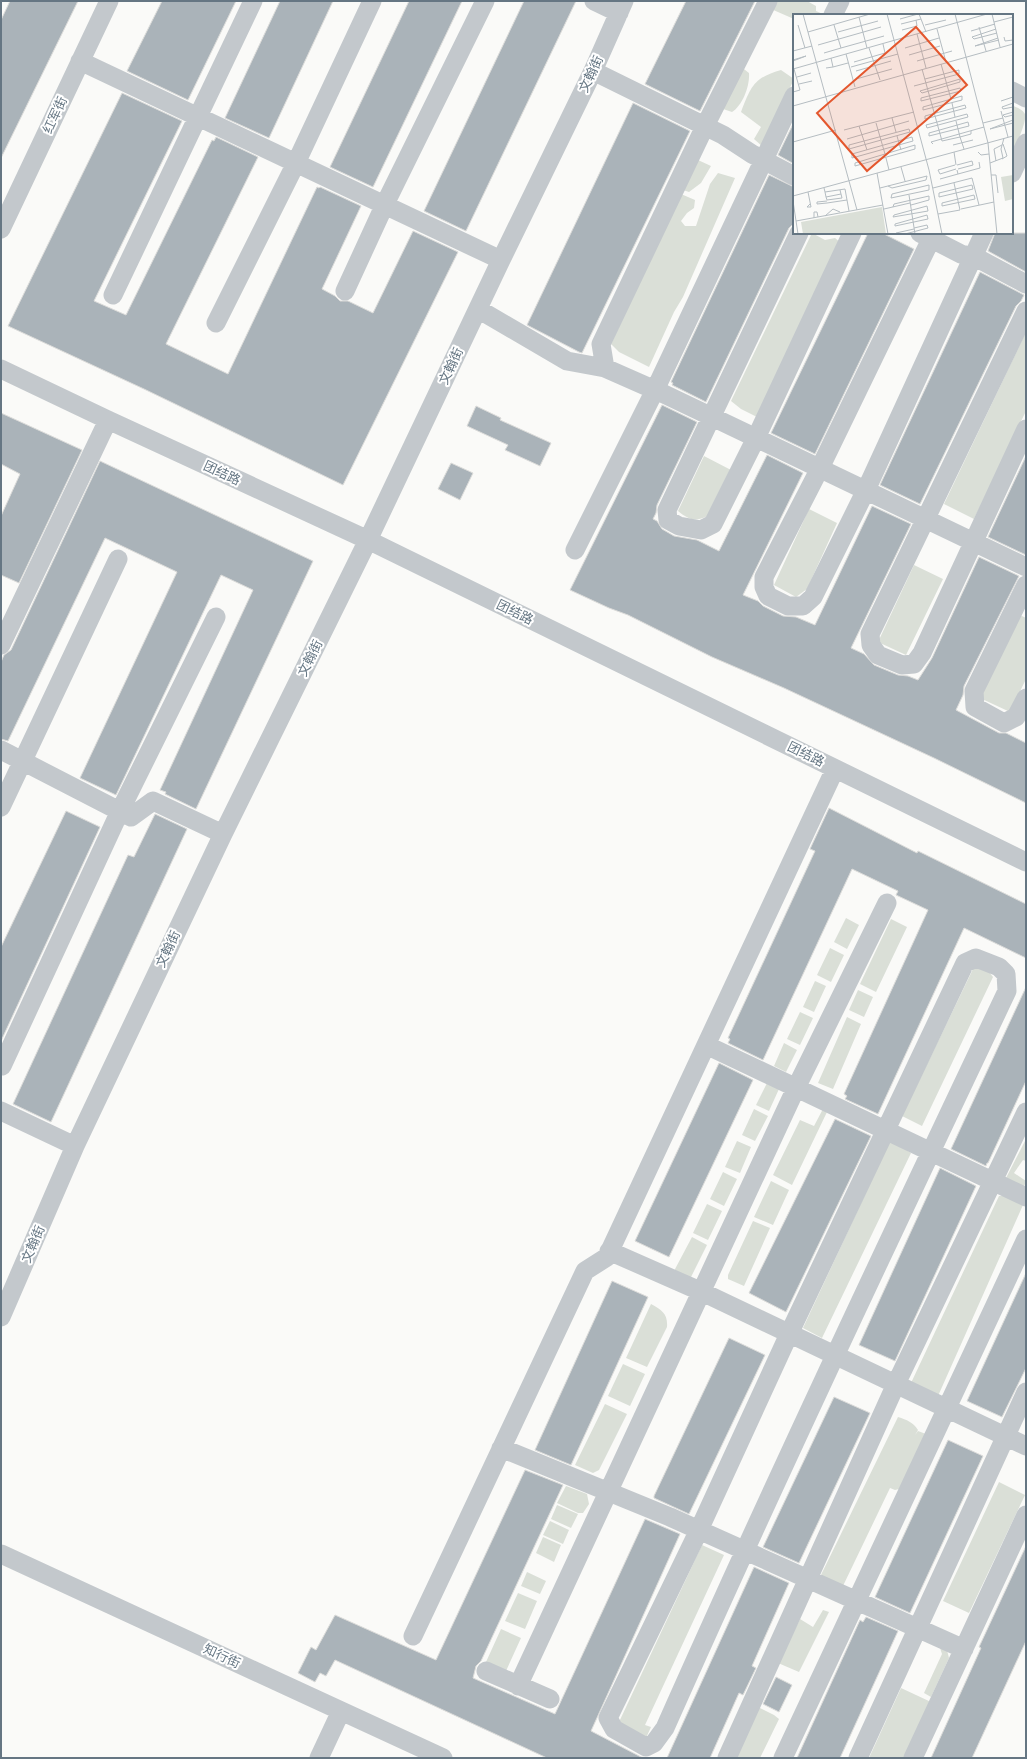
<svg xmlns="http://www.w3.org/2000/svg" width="1027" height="1759" viewBox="0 0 1027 1759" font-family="'DM Sans','Noto Sans SC',sans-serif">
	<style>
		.green { fill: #dadfd7 }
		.building { fill: #aab3b9; stroke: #dcdcda }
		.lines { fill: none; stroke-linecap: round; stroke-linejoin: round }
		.minor { stroke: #c3c8cc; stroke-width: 19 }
		.labels { text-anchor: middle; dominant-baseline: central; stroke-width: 4; stroke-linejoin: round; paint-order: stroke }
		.street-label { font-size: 13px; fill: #657683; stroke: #fff }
		.inset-road { fill: none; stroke: #b5bdc2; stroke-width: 1 }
		.view { fill: #e4572e; fill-opacity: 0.15; stroke: #e4572e; stroke-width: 2 }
		.inset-edge { fill: none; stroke: #657683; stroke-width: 2 }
	</style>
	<rect width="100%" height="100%" fill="#fafaf8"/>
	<path class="green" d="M 775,1 L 807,1 L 816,6 L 816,11 L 825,15 L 794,15 L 794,19 L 771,9 Z
		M 740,66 L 749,73 C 750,85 743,105 732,112 L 720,108 Z
		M 781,70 L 794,79 L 763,147 L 754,139 L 761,127 L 741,112 C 751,87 753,78 781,70 Z
		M 1012,105 C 1017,108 1022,109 1025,114 C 1027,122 1016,145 1012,153 Z
		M 698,160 L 711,166 L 701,183 L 689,192 L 683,190 Z
		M 718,173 L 735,178 L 683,297 L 674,312 L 649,367 L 619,352 L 611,344 L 681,194 L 695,200 L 694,208 L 687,213 L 681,221 L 685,226 L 696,226 L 710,184 Z
		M 812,233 L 825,240 L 835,238 L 841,243 L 757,417 L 741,409 L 731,401 Z
		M 1025,334 L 1026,411 L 974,519 L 944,504 Z
		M 704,456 L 731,470 L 708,516 C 695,522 689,520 678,511 Z
		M 809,509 L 837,523 L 807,589 L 796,597 L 774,585 Z
		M 914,565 L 943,579 L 906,655 L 878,642 Z
		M 1020,615 L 1026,618 L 1026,679 L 1010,712 L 980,698 Z
		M 846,918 L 859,925 L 847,949 L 834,942 Z
		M 891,919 L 907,927 L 876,992 L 860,984 Z
		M 830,948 L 844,955 L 831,982 L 817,975 Z
		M 974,967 L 989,972 L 993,977 L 922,1126 L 902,1116 Z
		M 815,981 L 826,986 L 814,1012 L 803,1007 Z
		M 858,990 L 873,997 L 864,1017 L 849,1010 Z
		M 800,1012 L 813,1018 L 800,1045 L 787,1039 Z
		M 847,1017 L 861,1024 L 833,1089 L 818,1083 Z
		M 784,1043 L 797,1050 L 786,1072 L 774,1066 Z
		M 767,1083 L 779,1089 L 769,1111 L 756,1105 Z
		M 824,1107 L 827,1112 L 792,1185 L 773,1175 L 800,1120 L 814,1126 Z
		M 754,1109 L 768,1116 L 755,1141 L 742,1135 Z
		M 1026,1139 L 1026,1161 L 1023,1160 L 1014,1173 L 1026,1181 L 1024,1187 L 1006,1178 Z
		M 737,1141 L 751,1147 L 740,1173 L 725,1167 Z
		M 894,1142 L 911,1153 L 822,1338 L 803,1328 L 889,1143 Z
		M 723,1172 L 737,1179 L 724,1206 L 710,1199 Z
		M 771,1181 L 789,1190 L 773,1225 L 754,1217 Z
		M 999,1196 L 1007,1196 L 1023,1205 L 938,1396 L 911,1383 Z
		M 707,1204 L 722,1211 L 708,1240 L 693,1233 Z
		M 753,1221 L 770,1228 L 744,1286 L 728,1279 L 728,1275 Z
		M 692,1237 L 707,1245 L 690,1279 L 674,1271 Z
		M 651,1304 C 662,1310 668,1314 667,1327 L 647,1367 L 626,1358 Z
		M 623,1364 L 645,1374 L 630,1406 L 608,1396 Z
		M 605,1404 L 627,1414 L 599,1470 L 593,1473 L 575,1465 Z
		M 898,1417 C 907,1420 913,1422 918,1430 L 915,1435 L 918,1431 L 926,1434 L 899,1489 L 895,1490 L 890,1488 L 842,1588 L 820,1577 Z
		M 999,1482 L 1025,1495 L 969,1613 L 943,1601 Z
		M 566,1486 L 587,1494 L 589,1504 L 583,1513 L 578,1513 L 557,1503 Z
		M 557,1505 L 578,1514 L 571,1528 L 551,1519 Z
		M 550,1521 L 569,1530 L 563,1544 L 543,1535 Z
		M 543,1537 L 561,1545 L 554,1562 L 536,1553 Z
		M 702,1545 L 724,1555 L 645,1725 L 651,1727 L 646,1738 L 619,1722 Z
		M 527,1572 L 546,1581 L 540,1594 L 521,1586 Z
		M 518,1593 L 537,1601 L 525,1629 L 505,1621 Z
		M 823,1610 L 829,1612 L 799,1672 L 778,1663 L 800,1619 L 813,1627 Z
		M 501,1629 L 521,1638 L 506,1671 L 486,1662 Z
		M 940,1648 L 947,1650 L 949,1658 L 931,1697 L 924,1693 L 942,1654 Z
		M 901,1688 L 931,1702 L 904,1758 L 869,1758 Z
		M 758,1707 L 774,1715 L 779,1719 L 760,1758 L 734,1758 Z"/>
	<path class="building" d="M 10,1 L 78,1 L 1,158 L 1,20 Z
		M 162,1 L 236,1 L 188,100 L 127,71 Z
		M 280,1 L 333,1 L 269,138 L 225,118 Z
		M 409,1 L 462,1 L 373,187 L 330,167 Z
		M 524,1 L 576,1 L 466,231 L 424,211 Z
		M 686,1 L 755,1 L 700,111 L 645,84 Z
		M 122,93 L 182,121 L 94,301 L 126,315 L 212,140 L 214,141 L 216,137 L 258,157 L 166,344 L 228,374 L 317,187 L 319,188 L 320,187 L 361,206 L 322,289 L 335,296 L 340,301 L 348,301 L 373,313 L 413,231 L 458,252 L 343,485 L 144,389 L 8,326 Z
		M 633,103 L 690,131 L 582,353 L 579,352 L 527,325 Z
		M 794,122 L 794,164 L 778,155 Z
		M 769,175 L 794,187 L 794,223 L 789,228 L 706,402 L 672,385 L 673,383 L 671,382 Z
		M 868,233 L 882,233 L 914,249 L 815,454 L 771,433 Z
		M 995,233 L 1026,233 L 1026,272 L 988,251 Z
		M 980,272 L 1024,295 L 1021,301 L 1016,306 L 920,504 L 880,485 Z
		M 662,405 L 697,422 L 657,505 L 656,513 L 653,519 L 657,521 L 662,529 L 674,536 L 697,540 L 719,551 L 767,455 L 803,473 L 743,595 L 758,601 L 763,606 L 783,616 L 796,617 L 815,625 L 872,506 L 911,524 L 851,648 L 864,654 L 874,665 L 898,675 L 908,676 L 918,680 L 932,658 L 979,557 L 1019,576 L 964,686 L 963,695 L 956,710 L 999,733 L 1006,733 L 1026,743 L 1026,803 L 934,758 L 784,688 L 712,657 L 628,615 L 609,608 L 570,590 Z
		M 476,406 L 501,418 L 500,420 L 551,443 L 540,466 L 505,450 L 508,445 L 467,426 Z
		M 1,413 L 82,450 L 19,583 L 1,575 L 1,516 L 20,474 L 1,464 Z
		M 1026,456 L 1026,555 L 988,537 Z
		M 100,461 L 313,561 L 196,809 L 165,794 L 166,792 L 160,790 L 253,590 L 221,575 L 116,795 L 80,778 L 177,572 L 105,538 L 8,741 L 1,739 L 1,662 L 4,655 L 11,650 Z
		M 451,463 L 473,473 L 460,500 L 438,489 Z
		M 829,808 L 917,853 L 918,851 L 1026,904 L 1026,958 L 964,928 L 878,1114 L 845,1099 L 847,1096 L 844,1094 L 928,910 L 896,895 L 898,891 L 852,869 L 763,1060 L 728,1043 L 730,1039 L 728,1038 L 815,851 L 810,849 Z
		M 66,811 L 100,827 L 1,1041 L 1,947 Z
		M 155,814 L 187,829 L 51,1122 L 13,1104 L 128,855 L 134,857 Z
		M 1026,987 L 1026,1081 L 988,1163 L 987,1163 L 986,1166 L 951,1149 Z
		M 719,1063 L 753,1080 L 669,1257 L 635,1241 Z
		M 835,1119 L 871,1136 L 786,1312 L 749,1293 Z
		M 940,1168 L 976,1186 L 895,1361 L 859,1345 Z
		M 1026,1273 L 1026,1368 L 1002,1417 L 967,1401 Z
		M 612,1281 L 648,1297 L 571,1465 L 535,1450 Z
		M 729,1338 L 765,1355 L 689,1514 L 654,1498 L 654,1496 Z
		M 834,1397 L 870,1413 L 799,1563 L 763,1547 Z
		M 948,1440 L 983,1456 L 910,1613 L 875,1597 Z
		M 525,1470 L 563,1485 L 481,1661 L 476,1666 L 473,1678 L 555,1714 L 645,1519 L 680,1534 L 591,1731 L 641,1757 L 648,1758 L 547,1758 L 335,1660 L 326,1676 L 320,1673 L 315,1682 L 298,1673 L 311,1647 L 316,1650 L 335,1615 L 436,1660 Z
		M 1026,1546 L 1026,1641 L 972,1758 L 931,1758 L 981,1648 L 979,1647 Z
		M 754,1567 L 789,1583 L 752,1666 L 756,1668 L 743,1695 L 739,1693 L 710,1758 L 667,1758 Z
		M 866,1617 L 898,1631 L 840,1758 L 797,1758 L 860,1620 L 863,1622 Z
		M 776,1677 L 792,1685 L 779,1712 L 763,1704 Z"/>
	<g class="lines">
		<path class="minor" d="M 594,1 L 619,13
			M 833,15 L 840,1
			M 80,61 L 501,260
			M 593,71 L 723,135 L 752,154 L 794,176
			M 1012,91 L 1026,98
			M 1012,173 L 1026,143
			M 1,229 L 109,1
			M 799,233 L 667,510 L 668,520 L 679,526 L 701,530 L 713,524 L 756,438 L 852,233
			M 920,233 L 961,254 L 977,258 L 1026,284
			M 934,233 L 820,468 L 764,577 L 764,587 L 768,596 L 788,606 L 803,606 L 813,597 L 866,490 L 984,233
			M 345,291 L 385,204 L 485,1
			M 113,295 L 253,1
			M 478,309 L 567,361 L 605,368 L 664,394 L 1026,567
			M 1026,311 L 870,634 L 871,645 L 878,655 L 902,665 L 914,664 L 922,653 L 1026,429
			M 216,323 L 296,163 L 372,1
			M 605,368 L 601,344 L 705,126 L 768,1
			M 1,369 L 108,420 L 368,540 L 1026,862
			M 575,550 L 655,390 L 794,96
			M 1026,585 L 974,691 L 975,707 L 1004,723 L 1016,717 L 1026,698
			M 1,645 L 108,420
			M 1,750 L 131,817 L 153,801 L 223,834
			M 1,807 L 118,559
			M 976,958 L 999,967 L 1006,974 L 1007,991 C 891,1236 775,1480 665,1728 L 654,1743 L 646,1747 L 614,1729 L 608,1718 L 699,1530 L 789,1334 L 965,963 Z
			M 706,1045 L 1026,1197
			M 2,1066 L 120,811 L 216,617
			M 1,1111 L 75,1146
			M 609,1251 L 700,1291 L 1026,1446
			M 1,1317 L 75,1146 L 223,834 L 368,540 L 501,260 L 593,71 L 624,1
			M 501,1448 L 670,1517 L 964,1649
			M 1,1554 L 443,1758
			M 413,1636 L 585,1271 L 607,1257 L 835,769
			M 486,1671 L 550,1699
			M 518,1686 L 796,1088 L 887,903
			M 319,1758 L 341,1711
			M 727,1758 L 896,1384 L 1026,1112
			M 783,1758 L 1026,1239
			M 858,1758 L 1026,1392
			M 913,1758 L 1026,1515"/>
	</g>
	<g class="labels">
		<g class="street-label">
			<text transform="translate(591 74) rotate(-65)">文翰街</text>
			<text transform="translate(55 115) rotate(-65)">红军街</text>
			<text transform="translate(451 366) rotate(-65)">文翰街</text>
			<text transform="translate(222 473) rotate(25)">团结路</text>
			<text transform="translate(515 612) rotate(26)">团结路</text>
			<text transform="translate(310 658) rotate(-64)">文翰街</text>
			<text transform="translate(806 754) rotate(26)">团结路</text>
			<text transform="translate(168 949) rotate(-65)">文翰街</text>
			<text transform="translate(33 1244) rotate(-67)">文翰街</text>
			<text transform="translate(222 1656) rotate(25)">知行街</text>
		</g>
	</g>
	<g transform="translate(793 14)">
		<rect width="220" height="220" fill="#fafaf8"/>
		<path d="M 220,161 L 220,185 L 212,187 L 208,163 ZM 89,193 L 93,220 L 10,220 L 8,208 Z" fill="#dadfd7"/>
		<path class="inset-road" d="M 10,0 L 64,196M 94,0 L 136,156 L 149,220M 162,0 L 195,129 L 204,220M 199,0 L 207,33M 66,3 L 74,34M 107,5 L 125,0M 128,5 L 133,18M 201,8 L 220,3M 108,10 L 128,5 L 126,0M 5,11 L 12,34M 132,11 L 153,6M 186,13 L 193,37M 144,15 L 153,48M 203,15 L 179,23 L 181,25 L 204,19M 109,16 L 124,12 L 123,6M 178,17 L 202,10M 15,18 L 77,0M 45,18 L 85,7M 124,20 L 133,54M 211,23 L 212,27 L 220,26M 205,24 L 182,32 L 206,26M 25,31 L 88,13M 48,34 L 91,22M 76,34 L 87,66M 112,34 L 146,24M 0,37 L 19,32M 31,39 L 48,34 L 41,11M 53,40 L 62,73M 116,41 L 147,32M 0,46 L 13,42 L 0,47M 124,47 L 159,37M 61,48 L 92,39 L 90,30M 148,50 L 158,85M 40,53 L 55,49M 58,53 L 105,40M 33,54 L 40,53 L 38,44M 0,55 L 194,0M 129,55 L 149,127 L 167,123 L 171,135M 63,57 L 98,47M 4,63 L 18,59M 63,65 L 99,55M 167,65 L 167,68 L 129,79 L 127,77 ZM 6,70 L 19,67M 121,72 L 166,60 L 166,56 L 132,65M 167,74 L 168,77 L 128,87 L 128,84 ZM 0,78 L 7,76 L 1,55M 169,82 L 169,86 L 130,96 L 130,93 ZM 208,87 L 220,83M 159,89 L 162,103M 220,89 L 209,93 L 210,95 L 220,93M 172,91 L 173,94 L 132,105 L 132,102 ZM 0,92 L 220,30M 208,97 L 215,123M 220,98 L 210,101 L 212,103 L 220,101M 174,100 L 175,103 L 134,114 L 133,111 ZM 99,104 L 103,118M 220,106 L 197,115 L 220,109M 163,107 L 167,123 L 178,120 L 178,117M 175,108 L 176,112 L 136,122 L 136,119 ZM 83,109 L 92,140M 190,109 L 210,104M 66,112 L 74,136M 116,115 L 117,118 L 56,135 L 56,131 ZM 51,116 L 121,98M 104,122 L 108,136M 119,123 L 120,127 L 59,144 L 59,140 ZM 54,125 L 116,107M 0,128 L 43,116M 140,130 L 138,128 L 191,113M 122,131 L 122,135 L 62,152 L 62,149 ZM 160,131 L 180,126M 161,138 L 163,151M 185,138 L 188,141 L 196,140M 93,144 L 96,156M 209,145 L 214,142 L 210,130M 203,147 L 201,135 L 209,131M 197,149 L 210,144 L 208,135 L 211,124M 162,151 L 145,156 L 147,160 L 163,155M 164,151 L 179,147 L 180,151 L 165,155M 108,153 L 112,167M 164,156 L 165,160 L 187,154 L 186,148M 84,159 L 95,220M 198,161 L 203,161 L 205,179M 147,165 L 165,160M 136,171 L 136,176 L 98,184 L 99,180 ZM 179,171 L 180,175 L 146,183 L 146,179 ZM 31,174 L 32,178 L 52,175 L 56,197M 87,174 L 134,162 L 133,166 L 99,174 L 95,172M 140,174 L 179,164 L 186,191M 15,178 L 18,193 L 14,193 L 17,190M 32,178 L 33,183 L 48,180 L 47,176M 116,181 L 122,220M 181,181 L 182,185 L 149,192 L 149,189 ZM 0,182 L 220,122M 33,183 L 34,186 L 49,184 L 48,180M 0,187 L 5,220M 34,187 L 24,188 L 24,190 L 34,189M 34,189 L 54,186M 134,192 L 135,197 L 100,203 L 101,201 ZM 100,193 L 101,190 L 136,182 L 136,186 L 118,191M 91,195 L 117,189M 168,195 L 201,188M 145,200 L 167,196 L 161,169M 134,201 L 135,205 L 102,212 L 102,210 ZM 32,202 L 40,195 L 47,198M 21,204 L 21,198 L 24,198 L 25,203M 3,207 L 90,191M 103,219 L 121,215M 112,220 L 135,214 L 134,211 L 121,214"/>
		<path class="view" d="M 123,13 L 174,71 L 74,157 L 24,99 Z"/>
		<rect width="220" height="220" class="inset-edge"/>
	</g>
	<rect width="1027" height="1759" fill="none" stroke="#657683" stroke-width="4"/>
</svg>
